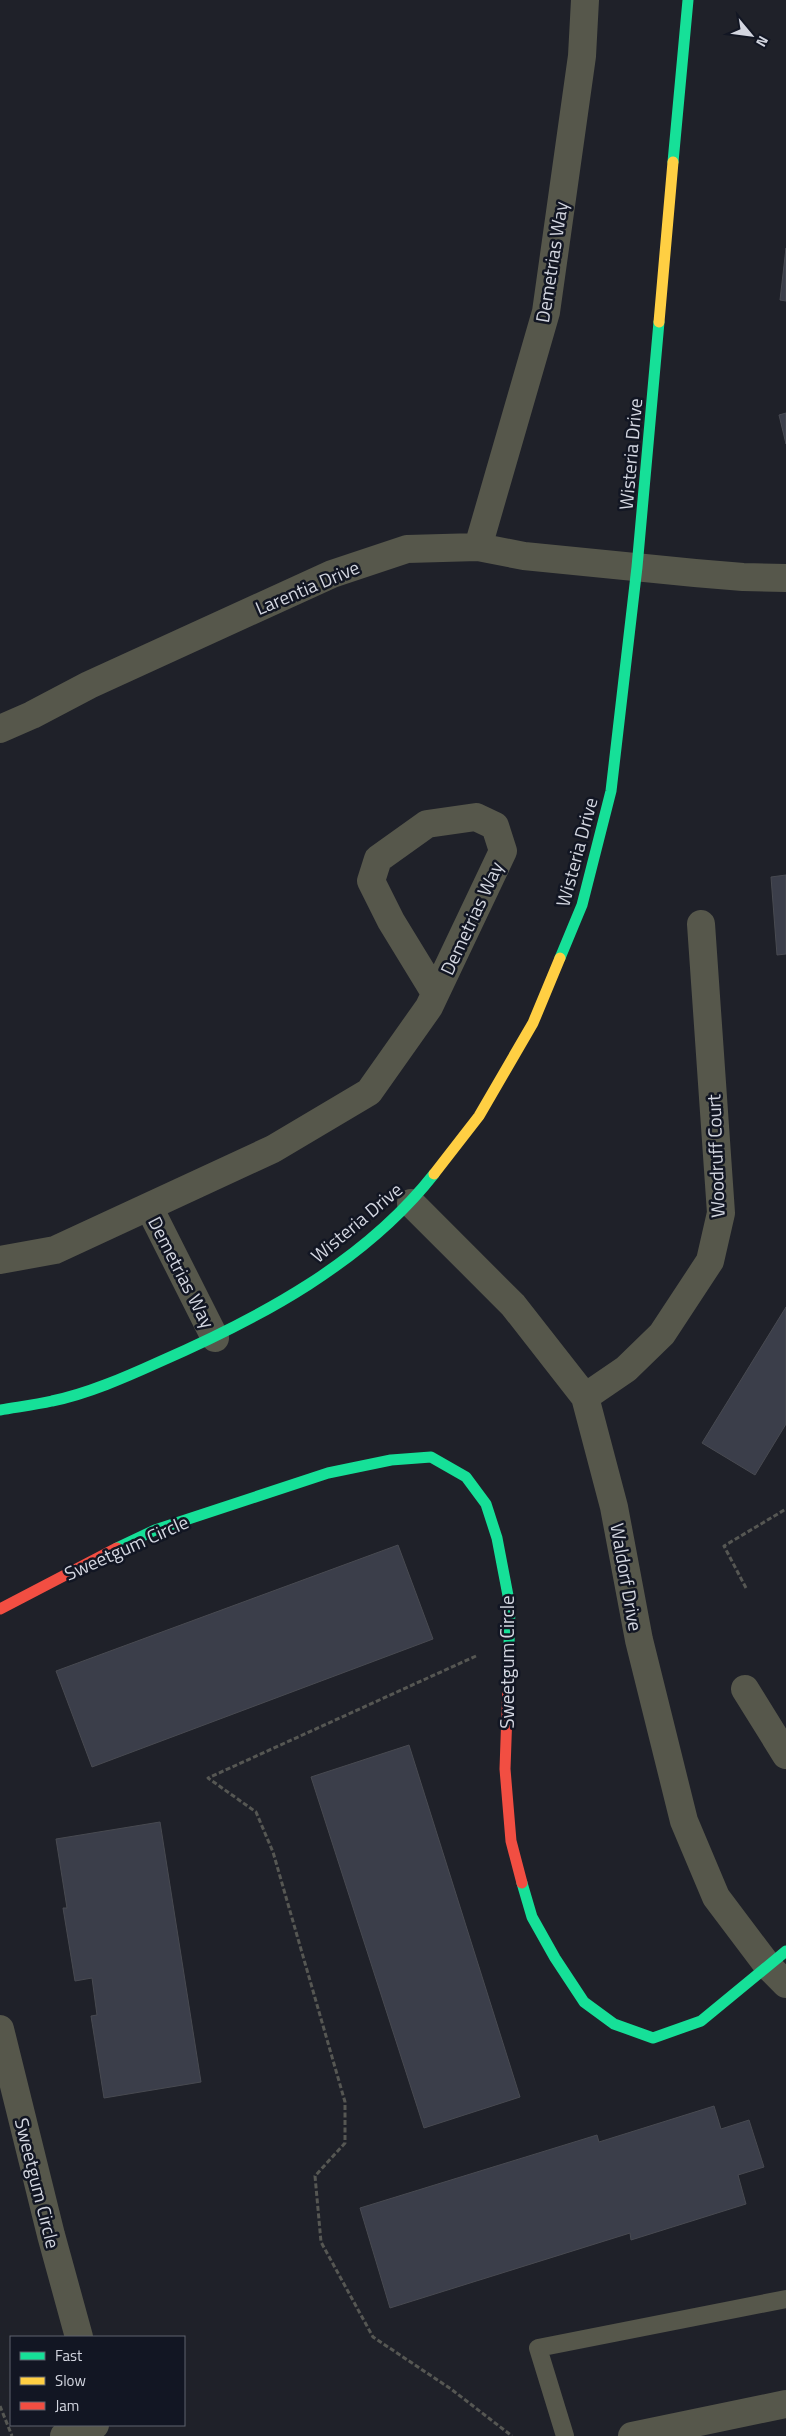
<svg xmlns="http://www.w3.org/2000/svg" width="786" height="2436" viewBox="0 0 786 2436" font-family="'Titillium Web',sans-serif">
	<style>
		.building { fill: #3b3e4a; stroke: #484a51 }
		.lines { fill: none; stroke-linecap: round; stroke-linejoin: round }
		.path { stroke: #565753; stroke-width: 3; stroke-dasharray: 5 2.5; stroke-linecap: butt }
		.lane { stroke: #56574b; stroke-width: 18 }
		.street { stroke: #56574b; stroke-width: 28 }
		.fast { stroke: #16e098; stroke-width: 11 }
		.slow { stroke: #ffcf43; stroke-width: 11 }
		.jam { stroke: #f24e42; stroke-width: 11 }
		.labels { text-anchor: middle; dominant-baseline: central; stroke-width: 5; stroke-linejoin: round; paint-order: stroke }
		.street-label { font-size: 19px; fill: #d3d6e0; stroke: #121623 }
	</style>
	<rect width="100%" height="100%" fill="#1f2129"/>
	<path class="building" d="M 786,248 L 786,301 L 780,300 Z
		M 786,413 L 786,444 L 779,415 Z
		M 786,875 L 786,954 L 777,955 L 771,877 Z
		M 786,1307 L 786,1424 L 755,1475 L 702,1443 Z
		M 398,1545 L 433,1639 L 92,1767 L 56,1671 Z
		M 409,1745 L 520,2097 L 424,2128 L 311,1777 Z
		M 160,1822 L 201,2082 L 104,2098 L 91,2016 L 97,2015 L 92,1978 L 75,1981 L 63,1908 L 67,1908 L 56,1839 Z
		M 714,2106 L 721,2129 L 749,2120 L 764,2167 L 738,2175 L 746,2204 L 631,2240 L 630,2233 L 390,2308 L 360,2208 L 597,2135 L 599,2142 Z"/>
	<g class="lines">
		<path class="path" d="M 746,1588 L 724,1546 L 786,1509
			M 476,1656 L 208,1778 L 256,1812 L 273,1852 L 345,2102 L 345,2143 L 315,2176 L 321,2242 L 373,2337 L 451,2389 L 512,2436
			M 0,2406 L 12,2436"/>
		<path class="lane" d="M 565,2436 L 538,2348 L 786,2299"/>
		<path class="street" d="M 478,547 L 546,312 L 582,56 L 585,0
			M 0,729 L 32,715 L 89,685 L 332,574 L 407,549 L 478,547 L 524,556 L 695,573 L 743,577 L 786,578
			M 411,1203 L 513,1305 L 585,1397 L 614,1507 L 639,1640 L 684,1821 L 716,1897 L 768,1966 L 786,1984
			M 149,1207 L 215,1338
			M 0,1260 L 55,1250 L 273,1149 L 369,1092 L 429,1007 L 503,851 L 495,826 L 476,817 L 427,824 L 378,859 L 371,881 L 391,921 L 435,993
			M 585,1397 L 626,1369 L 662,1334 L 710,1261 L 721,1213 L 701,924
			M 745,1689 L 786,1755
			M 0,2029 L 51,2235 L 79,2337
			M 64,2436 L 95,2425
			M 632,2436 L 786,2404"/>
		<path class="fast" d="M 673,162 L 688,0
			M 560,958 L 582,905 L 611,791 L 637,567 L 659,322
			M 0,1410 C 17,1407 35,1405 52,1401 C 87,1394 126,1377 159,1362 C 260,1318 365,1262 434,1174
			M 117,1548 L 155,1530 L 328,1473 L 391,1460 L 431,1457 L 466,1477 L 486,1504 L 497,1538 L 510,1606 L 508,1684
			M 522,1883 L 532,1917 L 555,1958 L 584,2002 L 614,2024 L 653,2038 L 701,2021 L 786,1951"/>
		<path class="slow" d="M 659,322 L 673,162
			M 434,1174 L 479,1116 L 533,1023 L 560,958"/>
		<path class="jam" d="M 0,1609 L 117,1548
			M 508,1684 L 505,1769 L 511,1841 L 522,1883"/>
	</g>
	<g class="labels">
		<g class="street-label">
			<text transform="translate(551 262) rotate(-81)">Demetrias Way</text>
			<text transform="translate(630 454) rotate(-85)">Wisteria Drive</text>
			<text transform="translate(307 587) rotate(-23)">Larentia Drive</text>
			<text transform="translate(576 852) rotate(-75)">Wisteria Drive</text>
			<text transform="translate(471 918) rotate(-65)">Demetrias Way</text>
			<text transform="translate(715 1156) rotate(-92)">Woodruff Court</text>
			<text transform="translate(356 1222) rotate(-40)">Wisteria Drive</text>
			<text transform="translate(182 1272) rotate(63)">Demetrias Way</text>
			<text transform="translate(126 1547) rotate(-24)">Sweetgum Circle</text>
			<text transform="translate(627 1577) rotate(80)">Waldorf Drive</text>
			<text transform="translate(506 1662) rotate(-90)">Sweetgum Circle</text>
			<text transform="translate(38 2183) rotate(76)">Sweetgum Circle</text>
		</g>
	</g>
	<rect x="10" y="2336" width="175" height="90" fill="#121623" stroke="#5f636f"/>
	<rect x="20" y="2352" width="25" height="8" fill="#16e098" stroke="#5f636f"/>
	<text x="55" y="2361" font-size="15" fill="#d3d6e0">Fast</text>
	<rect x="20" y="2377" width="25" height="8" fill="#ffcf43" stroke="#5f636f"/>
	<text x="55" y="2386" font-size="15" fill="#d3d6e0">Slow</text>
	<rect x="20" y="2402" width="25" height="8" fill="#f24e42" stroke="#5f636f"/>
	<text x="55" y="2411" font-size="15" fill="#d3d6e0">Jam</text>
	<g transform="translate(751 35) rotate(119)" stroke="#121623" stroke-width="4" paint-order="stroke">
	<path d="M0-4L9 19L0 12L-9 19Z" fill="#d3d6e0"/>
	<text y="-8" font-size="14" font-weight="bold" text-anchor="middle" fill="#d3d6e0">N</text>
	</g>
</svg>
